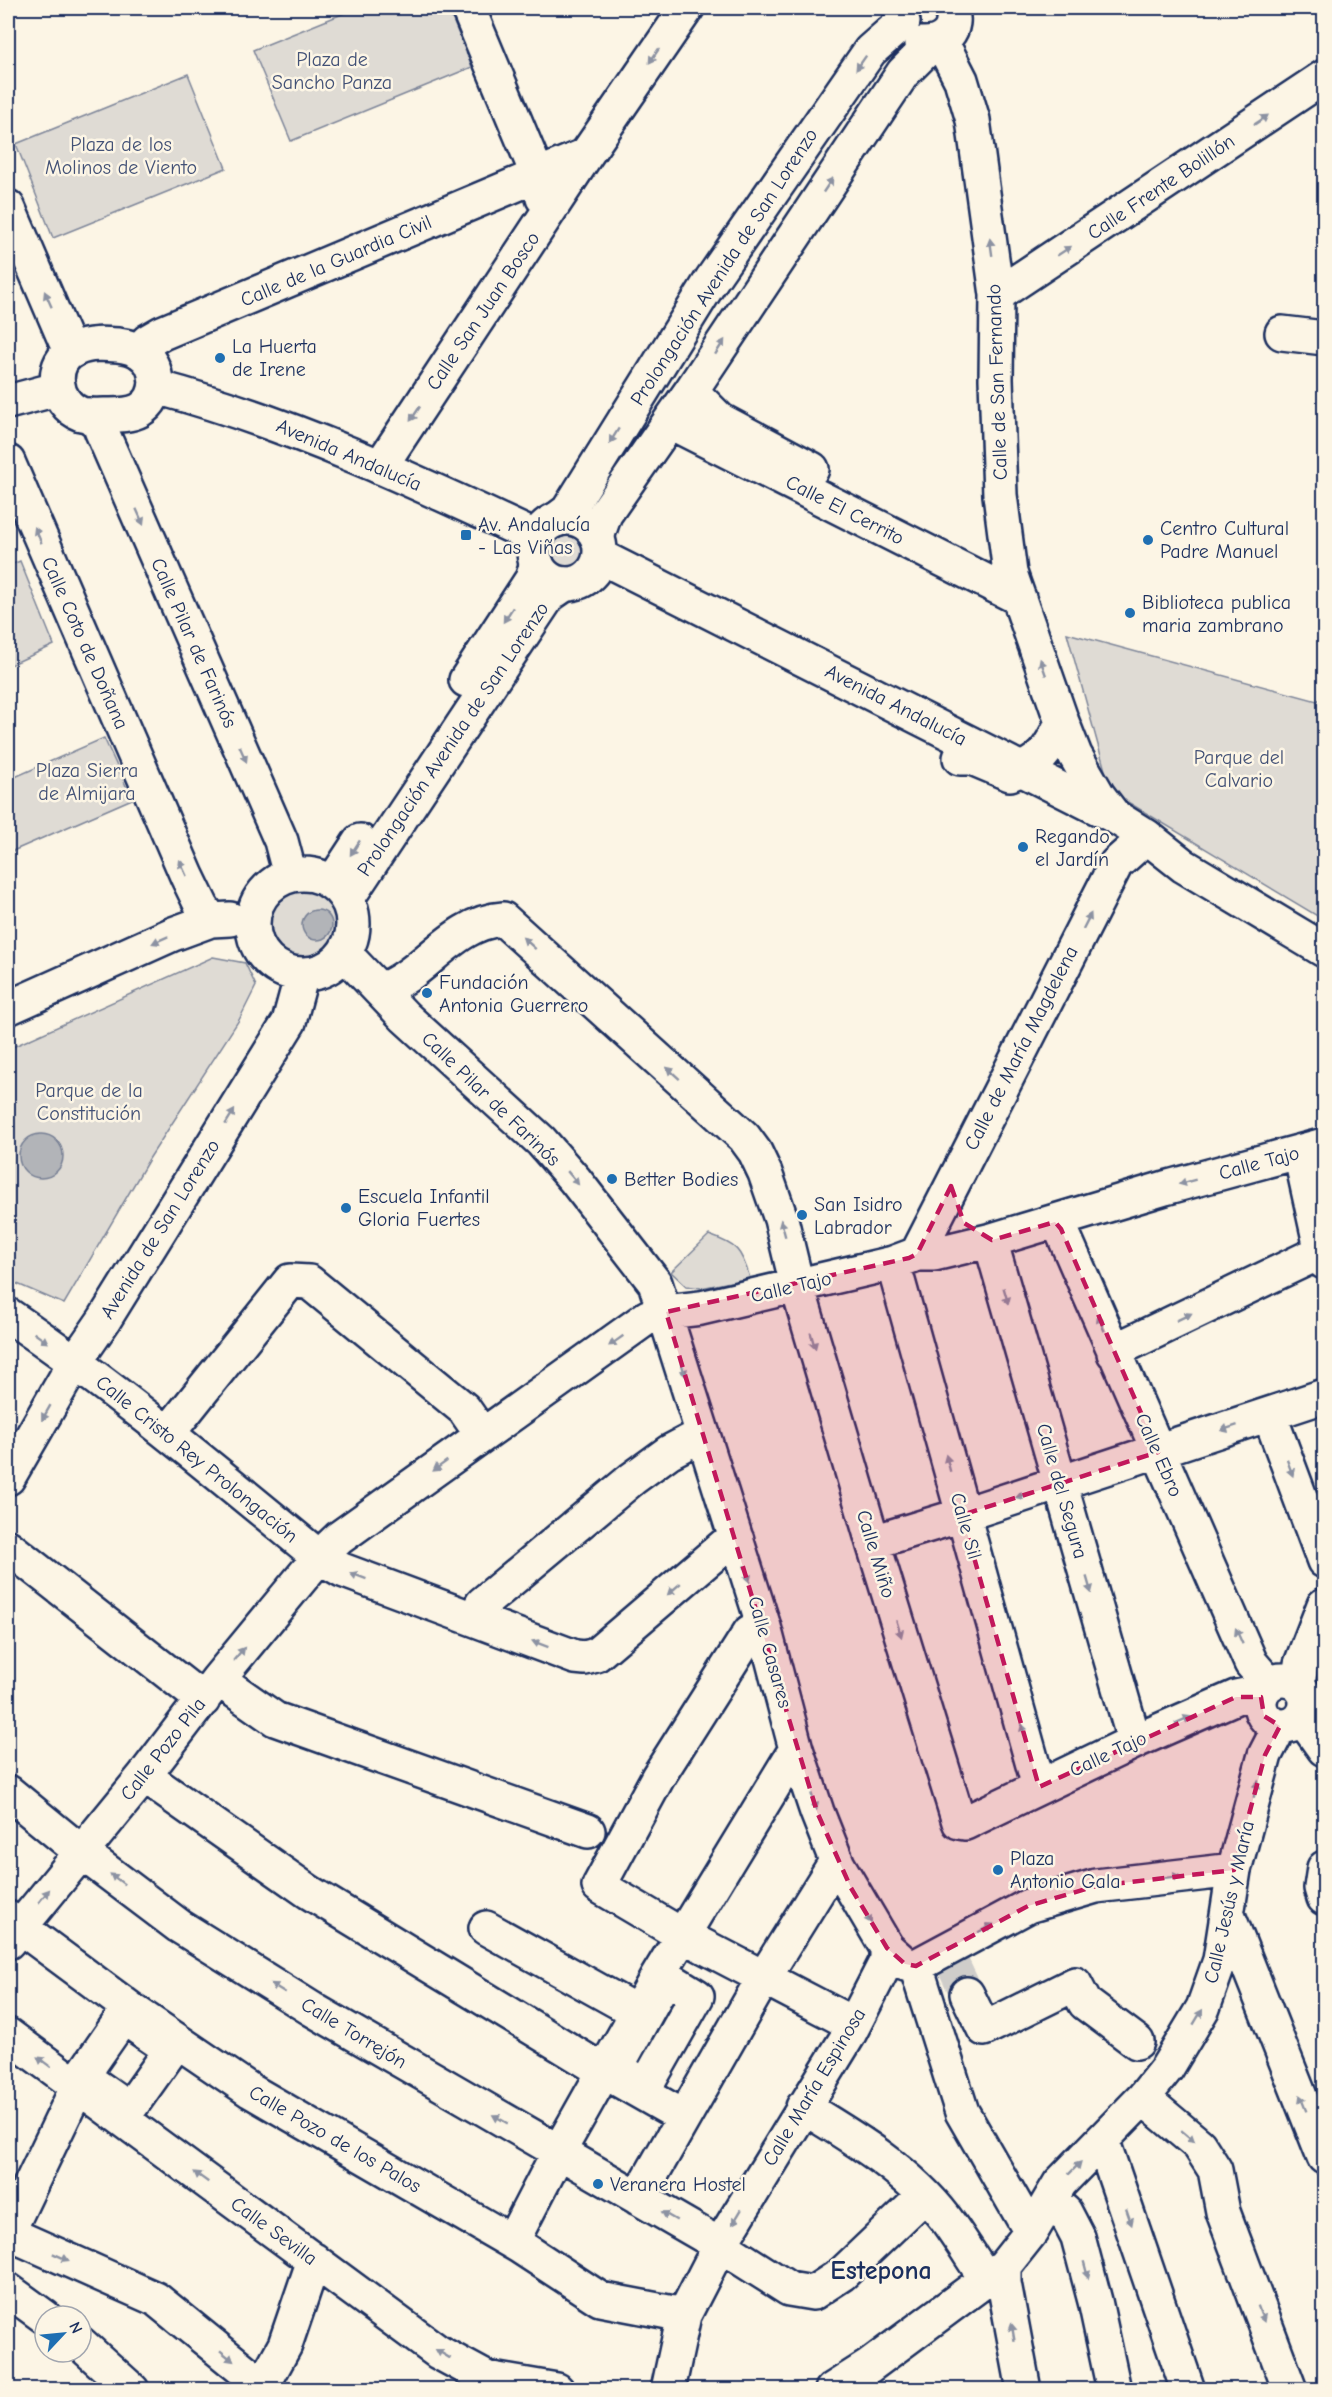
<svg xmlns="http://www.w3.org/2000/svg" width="1332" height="2397" viewBox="0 0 1332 2397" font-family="'Comic Neue',sans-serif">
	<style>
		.green { fill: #dfdbd4; stroke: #7d8599; stroke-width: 1.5 }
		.water { fill: #b2b4b8; stroke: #767f94; stroke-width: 1.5 }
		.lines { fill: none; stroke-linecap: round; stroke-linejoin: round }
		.minor-tunnel { stroke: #cfcdca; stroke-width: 33; stroke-dasharray: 33 16; stroke-linecap: butt }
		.minor-casing { stroke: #1b2f5e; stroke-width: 38 }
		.major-casing { stroke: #1b2f5e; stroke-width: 38 }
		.minor { stroke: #fcf5e5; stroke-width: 33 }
		.major { stroke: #fcf5e5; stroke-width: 33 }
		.oneway { fill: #8c92a2 }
		.marked { fill: #c2185b; fill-opacity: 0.2; stroke: #c2185b; stroke-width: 4.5; stroke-dasharray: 12 8; stroke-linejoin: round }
		.poi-dot { fill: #1f6fb2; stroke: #fcf5e5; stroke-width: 2 }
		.labels { text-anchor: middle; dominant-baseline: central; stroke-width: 5; stroke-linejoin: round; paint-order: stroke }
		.park-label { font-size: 20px; fill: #425176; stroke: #fcf5e5 }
		.street-label { font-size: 20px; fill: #1b2f5e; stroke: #fcf5e5 }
		.poi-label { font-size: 20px; fill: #1b2f5e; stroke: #fcf5e5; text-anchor: start }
		.district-label { font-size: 26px; font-weight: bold; fill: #1b2f5e; stroke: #fcf5e5 }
	</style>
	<rect width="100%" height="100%" fill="#fcf5e5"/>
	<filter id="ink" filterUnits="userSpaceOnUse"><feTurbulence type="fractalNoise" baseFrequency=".0167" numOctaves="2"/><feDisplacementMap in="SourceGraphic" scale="12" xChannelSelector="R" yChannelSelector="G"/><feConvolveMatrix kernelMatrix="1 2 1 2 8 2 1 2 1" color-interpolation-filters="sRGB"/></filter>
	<g filter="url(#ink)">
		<path class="green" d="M 357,8 L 448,8 L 472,67 L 291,141 L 253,50 Z
			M 188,74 L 226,168 L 53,238 L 16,144 Z
			M549 551a18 18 0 1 1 36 0a18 18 0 1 1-36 0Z
			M 20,561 L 54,645 L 8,666 L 8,566 Z
			M 1067,633 L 1317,701 L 1324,696 L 1324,920 L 1111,792 Z
			M 104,738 L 132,799 L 8,853 L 8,780 Z
			M264 924a38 38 0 1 1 76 0a38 38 0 1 1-76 0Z
			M 213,957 L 245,963 L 256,986 L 239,1020 L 149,1159 L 64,1304 L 8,1280 L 8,1049 Z
			M 709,1235 C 737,1245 741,1249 750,1278 L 701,1288 L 686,1286 L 671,1272 Z"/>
		<path class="water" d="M302 925a15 15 0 1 1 30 0a15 15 0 1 1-30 0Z
			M19 1156a22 22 0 1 1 44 0a22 22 0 1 1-44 0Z"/>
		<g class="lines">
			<path class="minor-tunnel" d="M 949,1956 L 967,1994"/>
			<defs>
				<path id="minor" d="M 468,8 L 538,176 L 543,198
					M 941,41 L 961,80 L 973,120 L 997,295 L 996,379 L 1000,495 L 1010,573 L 1062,722 L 1075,755 L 1098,795 L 1114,816
					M 922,44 C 944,45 959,30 951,8
					M 8,207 L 65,340 L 75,349
					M 997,295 L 1324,77
					M 1282,333 L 1324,338
					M 139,351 L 148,341 L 162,333 L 586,155
					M 691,391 L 720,420 L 812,469
					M 89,415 L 99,424 L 102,432 L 281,841 L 290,875
					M 670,422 L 1019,598
					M 8,462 L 187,876 L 202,907 L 211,920
					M 380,467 L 586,155 L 687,8
					M 556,520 L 568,511 L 712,279 L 870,51 L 903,22
					M 597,537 L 605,514 L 691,391 L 903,73 L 932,44
					M 466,680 L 532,579 L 537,564
					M 960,758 L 972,758 L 1010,774 C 1041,762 1049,752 1062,722
					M253 924a50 50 0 1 1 100 0a50 50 0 1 1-100 0Z
					M 328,881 L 339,873 L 360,841
					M 347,899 L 549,595 L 565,584
					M 344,953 L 405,1017 L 541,1141 L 575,1180 L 655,1283 L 764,1627 L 796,1749 L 817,1812 L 838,1865 L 887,1948 L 905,1964 L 916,1966
					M 381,990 C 425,974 453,922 503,919 L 744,1137 L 755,1152 L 765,1173 L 781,1219 L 797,1285 L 874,1546 L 959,1822 L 965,1823 L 1138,1740 L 1236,1697 L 1246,1695 L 1261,1697
					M 8,1008 L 173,934 L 211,920 L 230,919
					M 1302,1152 L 1302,1162 L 1324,1262
					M 1055,1222 L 1061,1229 L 1251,1663 L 1269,1684
					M 992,1240 L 993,1250 L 1130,1726 L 1132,1733 L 1138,1740
					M 917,1254 L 1116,864 L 1134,848
					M 893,1263 L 1038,1783 L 1038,1788
					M 8,1315 C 117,1389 217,1473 319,1557 L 342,1570 L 575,1657 L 585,1658 L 596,1655 L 725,1545 L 737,1540
					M 1114,1353 L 1120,1348 L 1308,1258 L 1317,1256 L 1324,1258
					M 1275,1413 L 1274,1427 L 1324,1561
					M 169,1432 L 290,1281 L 309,1282 L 464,1409 L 482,1435
					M 8,1478 L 75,1362 L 104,1320 L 289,1022 L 302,974
					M 874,1546 L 883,1539 L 962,1515 L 1324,1396
					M 8,1547 L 203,1700
					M 476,1619 L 482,1604 L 632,1479 L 669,1452 L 703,1434
					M 764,1627 L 750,1632 L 658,1777 L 599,1886 L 682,1935 L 853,2024
					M 218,1679 L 275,1719 L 588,1831
					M1260 1703a23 23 0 1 1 46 0a23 23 0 1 1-46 0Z
					M 1298,1685 L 1301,1664 L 1324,1605
					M 1302,1718 L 1324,1749
					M 144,1776 L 309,1892 L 605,2072 L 684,2117
					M 8,1792 L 81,1852 L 179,1926 L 312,2009 L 720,2245 L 789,2289 L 813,2293 L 842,2274 L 924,2196
					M 1324,1868 L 1321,1888 L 1324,1898
					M 1228,1915 L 1324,2157
					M 8,1918 L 132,2010 L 251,2091 L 519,2246 L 600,2299 L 684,2315
					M 486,1928 L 637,2012
					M 8,1942 L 144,1776 L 218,1679 L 319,1557 L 339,1538 L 648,1317 L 666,1312 L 701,1308 L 893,1263 L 917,1254 L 934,1254 L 992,1240 L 1165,1188 L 1324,1145
					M 916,1966 L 1028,1906 L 1096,1886 L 1234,1870
					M 916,1966 L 962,2112 L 1031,2232
					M 666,1977 L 697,1996 L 646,2086 L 616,2068 Z
					M 967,1994 L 984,2029 L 1075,1984 L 1085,2003 L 1137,2042
					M 123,2017 L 171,2050 L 129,2109 L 82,2076 Z
					M 8,2035 L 438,2352 L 486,2378 L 557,2390
					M 1143,2098 L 1199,2145 L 1215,2170 L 1223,2212 L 1290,2390
					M 803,2107 C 854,2138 908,2170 945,2218 C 960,2238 973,2260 987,2280
					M 1103,2142 L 1188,2390
					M 638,2198 L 763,1979 L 832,1868 L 838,1865
					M 1052,2201 L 1065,2212 L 1078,2237 L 1095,2301 L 1114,2390
					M 8,2232 L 77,2088 L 89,2071
					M 8,2233 L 156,2299 L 268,2390
					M 512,2242 L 558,2153 L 656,1979 L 796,1749
					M 1004,2266 L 1004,2283 L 1024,2390
					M 8,2290 L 45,2317
					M 81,2344 L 132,2390
					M 263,2385 L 285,2345 L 314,2260
					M 668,2390 L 684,2315 L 720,2245 L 848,2036 L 887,1960 L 887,1948
					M 832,2390 L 868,2367 L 1004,2266 L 1031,2232 L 1060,2183 L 1143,2098 L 1167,2068 L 1203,2008 L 1220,1960 L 1234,1870 L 1265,1755 L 1280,1726"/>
				<path id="major" d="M 118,345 C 125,346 133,347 140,352 C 160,365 162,397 140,410 C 129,416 115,415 104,415 C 96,415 88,416 81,414 C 53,404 48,361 76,349 C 89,343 104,344 118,345 Z
					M 156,387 C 288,422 413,480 537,538
					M 8,402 L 57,389
					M534 551a33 33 0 1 1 66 0a33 33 0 1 1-66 0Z
					M 601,557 L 1114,816 L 1146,836 L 1184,866 L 1324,950"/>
			</defs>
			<use href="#minor" class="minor-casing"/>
			<use href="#major" class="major-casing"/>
			<use href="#minor" class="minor"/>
			<use href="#major" class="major"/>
		</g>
		<defs><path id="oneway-solid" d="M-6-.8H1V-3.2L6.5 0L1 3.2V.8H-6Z" transform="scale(1.5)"/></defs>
		<g class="oneway">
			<use href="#oneway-solid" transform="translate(654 56) rotate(124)"/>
			<use href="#oneway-solid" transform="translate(861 63) rotate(125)"/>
			<use href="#oneway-solid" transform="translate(1261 120) rotate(-34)"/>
			<use href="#oneway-solid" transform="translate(828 185) rotate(-56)"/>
			<use href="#oneway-solid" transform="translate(991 247) rotate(-98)"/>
			<use href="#oneway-solid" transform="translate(1064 251) rotate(-33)"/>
			<use href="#oneway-solid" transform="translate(48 299) rotate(-114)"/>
			<use href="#oneway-solid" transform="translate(720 347) rotate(-57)"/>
			<use href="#oneway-solid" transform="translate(415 414) rotate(124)"/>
			<use href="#oneway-solid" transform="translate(614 436) rotate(122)"/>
			<use href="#oneway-solid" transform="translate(140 517) rotate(66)"/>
			<use href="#oneway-solid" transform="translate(38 535) rotate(-113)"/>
			<use href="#oneway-solid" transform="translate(508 615) rotate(123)"/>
			<use href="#oneway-solid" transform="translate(1043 667) rotate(-109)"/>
			<use href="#oneway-solid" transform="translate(243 754) rotate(66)"/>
			<use href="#oneway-solid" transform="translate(355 848) rotate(123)"/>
			<use href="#oneway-solid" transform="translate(183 868) rotate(-114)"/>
			<use href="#oneway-solid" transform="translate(1087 921) rotate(-63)"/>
			<use href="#oneway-solid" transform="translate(160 940) rotate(156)"/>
			<use href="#oneway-solid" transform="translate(529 943) rotate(-138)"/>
			<use href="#oneway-solid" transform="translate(673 1073) rotate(-138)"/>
			<use href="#oneway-solid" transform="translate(230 1117) rotate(-58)"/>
			<use href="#oneway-solid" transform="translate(573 1178) rotate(50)"/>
			<use href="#oneway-solid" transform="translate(1187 1182) rotate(165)"/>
			<use href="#oneway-solid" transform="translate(783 1228) rotate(-105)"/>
			<use href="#oneway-solid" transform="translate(1006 1296) rotate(74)"/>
			<use href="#oneway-solid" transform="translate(1184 1317) rotate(-26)"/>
			<use href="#oneway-solid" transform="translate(1101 1323) rotate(-113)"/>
			<use href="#oneway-solid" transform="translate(41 1338) rotate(35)"/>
			<use href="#oneway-solid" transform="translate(616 1341) rotate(145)"/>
			<use href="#oneway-solid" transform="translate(813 1341) rotate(74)"/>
			<use href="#oneway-solid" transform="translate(683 1368) rotate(73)"/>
			<use href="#oneway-solid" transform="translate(46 1413) rotate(120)"/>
			<use href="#oneway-solid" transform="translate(1229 1428) rotate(162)"/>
			<use href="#oneway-solid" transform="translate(948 1463) rotate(-105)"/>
			<use href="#oneway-solid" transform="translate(440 1466) rotate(144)"/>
			<use href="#oneway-solid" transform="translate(1290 1468) rotate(70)"/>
			<use href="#oneway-solid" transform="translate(1024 1495) rotate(162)"/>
			<use href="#oneway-solid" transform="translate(747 1574) rotate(72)"/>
			<use href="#oneway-solid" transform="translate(358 1576) rotate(-160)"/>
			<use href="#oneway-solid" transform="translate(1089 1585) rotate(74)"/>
			<use href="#oneway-solid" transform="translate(674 1589) rotate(139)"/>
			<use href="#oneway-solid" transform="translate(899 1629) rotate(73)"/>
			<use href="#oneway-solid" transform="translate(1239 1636) rotate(-114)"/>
			<use href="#oneway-solid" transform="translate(540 1644) rotate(-159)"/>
			<use href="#oneway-solid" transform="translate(239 1654) rotate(-50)"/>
			<use href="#oneway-solid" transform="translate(1183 1720) rotate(-23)"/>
			<use href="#oneway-solid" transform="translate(1024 1732) rotate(-106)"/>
			<use href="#oneway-solid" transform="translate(1256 1789) rotate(-75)"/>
			<use href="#oneway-solid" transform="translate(814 1802) rotate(72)"/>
			<use href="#oneway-solid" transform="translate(1172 1877) rotate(-7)"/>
			<use href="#oneway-solid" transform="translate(117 1879) rotate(-143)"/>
			<use href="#oneway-solid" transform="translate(44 1896) rotate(-50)"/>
			<use href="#oneway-solid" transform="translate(867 1916) rotate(59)"/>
			<use href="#oneway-solid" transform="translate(986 1928) rotate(-28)"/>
			<use href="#oneway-solid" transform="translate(278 1988) rotate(-148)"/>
			<use href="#oneway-solid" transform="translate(1198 2017) rotate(-59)"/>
			<use href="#oneway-solid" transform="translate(44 2062) rotate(-143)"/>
			<use href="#oneway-solid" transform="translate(1303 2103) rotate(-112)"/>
			<use href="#oneway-solid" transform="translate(500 2119) rotate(-150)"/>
			<use href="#oneway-solid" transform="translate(1188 2136) rotate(40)"/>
			<use href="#oneway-solid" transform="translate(1075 2168) rotate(-45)"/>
			<use href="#oneway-solid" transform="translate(201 2177) rotate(-144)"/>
			<use href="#oneway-solid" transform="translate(669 2216) rotate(-150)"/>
			<use href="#oneway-solid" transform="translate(737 2217) rotate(121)"/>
			<use href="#oneway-solid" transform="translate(1129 2217) rotate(71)"/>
			<use href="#oneway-solid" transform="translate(61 2257) rotate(24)"/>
			<use href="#oneway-solid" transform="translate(1086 2270) rotate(75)"/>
			<use href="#oneway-solid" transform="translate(1261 2314) rotate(69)"/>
			<use href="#oneway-solid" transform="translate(1013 2332) rotate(-100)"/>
			<use href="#oneway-solid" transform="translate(443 2354) rotate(-149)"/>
			<use href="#oneway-solid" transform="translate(227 2356) rotate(39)"/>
		</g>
	</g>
	<path class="marked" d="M 951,1186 L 964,1223 L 992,1240 L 1055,1222 L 1061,1229 L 1158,1452 L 962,1515 L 1039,1787 L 1236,1697 L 1261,1697 L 1264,1716 L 1280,1726 L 1265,1755 L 1234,1870 L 1096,1886 L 1028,1906 L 916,1966 L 905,1964 L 887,1948 L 851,1888 L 817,1812 L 666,1312 L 909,1258 L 917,1254 Z"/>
	<g class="poi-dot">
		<circle cx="220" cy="358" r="6"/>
		<rect x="460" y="529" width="12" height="12" rx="3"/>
		<circle cx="1148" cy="540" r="6"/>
		<circle cx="1130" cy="613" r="6"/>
		<circle cx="1023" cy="847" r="6"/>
		<circle cx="427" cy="993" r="6"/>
		<circle cx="612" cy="1179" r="6"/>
		<circle cx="346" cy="1208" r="6"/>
		<circle cx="802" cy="1215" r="6"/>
		<circle cx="998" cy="1870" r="6"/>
		<circle cx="598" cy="2184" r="6"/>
	</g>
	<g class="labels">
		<g class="park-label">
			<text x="332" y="59">Plaza de<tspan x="332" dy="23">Sancho Panza</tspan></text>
			<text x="121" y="144">Plaza de los<tspan x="121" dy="23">Molinos de Viento</tspan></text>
			<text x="1239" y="757">Parque del<tspan x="1239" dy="23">Calvario</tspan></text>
			<text x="87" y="770">Plaza Sierra<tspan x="87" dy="23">de Almijara</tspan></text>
			<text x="89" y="1090">Parque de la<tspan x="89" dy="23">Constitución</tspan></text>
		</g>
		<g class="street-label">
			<text transform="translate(1161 187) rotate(-34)">Calle Frente Bolillón</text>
			<text transform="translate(336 261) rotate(-23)">Calle de la Guardia Civil</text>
			<text transform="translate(724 267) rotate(-57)">Prolongación Avenida de San Lorenzo</text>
			<text transform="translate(483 311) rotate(-56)">Calle San Juan Bosco</text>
			<text transform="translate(997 382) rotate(-92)">Calle de San Fernando</text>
			<text transform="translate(349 455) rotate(23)">Avenida Andalucía</text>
			<text transform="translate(845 510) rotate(27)">Calle El Cerrito</text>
			<text transform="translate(85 643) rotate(66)">Calle Coto de Doñana</text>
			<text transform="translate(194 643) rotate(66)">Calle Pilar de Farinós</text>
			<text transform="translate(896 705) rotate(27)">Avenida Andalucía</text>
			<text transform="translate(453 739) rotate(-56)">Prolongación Avenida de San Lorenzo</text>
			<text transform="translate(1021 1048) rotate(-63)">Calle de María Magdelena</text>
			<text transform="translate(491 1099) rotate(44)">Calle Pilar de Farinós</text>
			<text transform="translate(1259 1163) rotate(-15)">Calle Tajo</text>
			<text transform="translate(160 1229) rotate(-58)">Avenida de San Lorenzo</text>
			<text transform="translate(791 1287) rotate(-13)">Calle Tajo</text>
			<text transform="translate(1159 1455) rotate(66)">Calle Ebro</text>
			<text transform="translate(197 1459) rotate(39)">Calle Cristo Rey Prolongación</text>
			<text transform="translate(1062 1491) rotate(74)">Calle del Segura</text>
			<text transform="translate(966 1526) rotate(74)">Calle Sil</text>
			<text transform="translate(876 1554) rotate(73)">Calle Miño</text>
			<text transform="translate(770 1652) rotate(74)">Calle Casares</text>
			<text transform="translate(163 1749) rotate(-52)">Calle Pozo Pila</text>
			<text transform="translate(1108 1754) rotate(-25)">Calle Tajo</text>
			<text transform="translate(1229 1902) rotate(-77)">Calle Jesús y María</text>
			<text transform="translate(354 2033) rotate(31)">Calle Torrejón</text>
			<text transform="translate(814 2087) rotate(-59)">Calle María Espinosa</text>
			<text transform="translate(335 2139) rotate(30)">Calle Pozo de los Palos</text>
			<text transform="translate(274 2231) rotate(36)">Calle Sevilla</text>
		</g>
		<g class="poi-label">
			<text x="232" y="346">La Huerta<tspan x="232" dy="23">de Irene</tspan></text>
			<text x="478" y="524">Av. Andalucía<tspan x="478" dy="23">- Las Viñas</tspan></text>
			<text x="1160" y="528">Centro Cultural<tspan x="1160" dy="23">Padre Manuel</tspan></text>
			<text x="1142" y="602">Biblioteca publica<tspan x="1142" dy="23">maria zambrano</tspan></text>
			<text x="1035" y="836">Regando<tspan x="1035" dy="23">el Jardín</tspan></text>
			<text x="439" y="982">Fundación<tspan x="439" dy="23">Antonia Guerrero</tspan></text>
			<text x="624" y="1179">Better Bodies</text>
			<text x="358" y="1196">Escuela Infantil<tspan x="358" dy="23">Gloria Fuertes</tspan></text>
			<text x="814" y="1204">San Isidro<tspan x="814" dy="23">Labrador</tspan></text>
			<text x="1010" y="1858">Plaza<tspan x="1010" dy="23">Antonio Gala</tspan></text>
			<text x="610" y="2184">Veranera Hostel</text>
		</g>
		<g class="district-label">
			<text x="881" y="2271">Estepona</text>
		</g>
	</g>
	<rect width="1332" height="2397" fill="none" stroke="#fcf5e5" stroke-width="30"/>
	<rect x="15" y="15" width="1302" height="2367" fill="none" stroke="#1b2f5e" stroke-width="2" filter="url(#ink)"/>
	<g transform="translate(63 2334) rotate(64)"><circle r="28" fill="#fcf5e5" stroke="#a2a6af" stroke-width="1.5"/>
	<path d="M0-4.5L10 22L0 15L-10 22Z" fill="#1f6fb2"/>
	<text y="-9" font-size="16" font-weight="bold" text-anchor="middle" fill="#1b2f5e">N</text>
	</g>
</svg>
